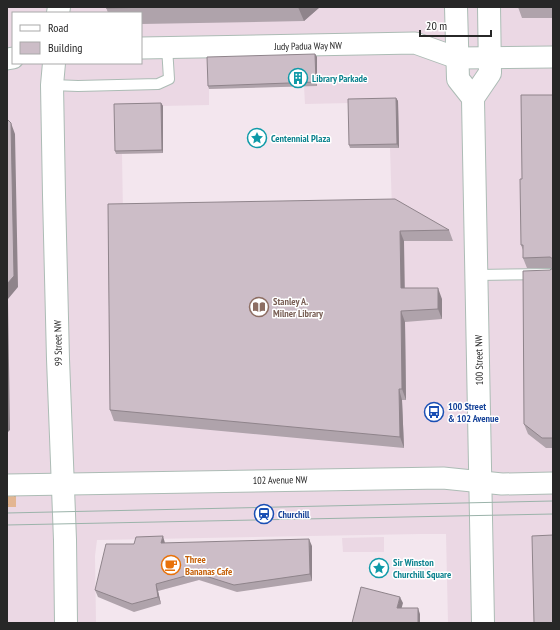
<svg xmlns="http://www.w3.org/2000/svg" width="560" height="630" viewBox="0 0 560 630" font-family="'PT Sans Narrow',sans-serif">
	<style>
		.grass { fill: url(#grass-tufts) }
		.plaza { fill: #f3e6ee; fill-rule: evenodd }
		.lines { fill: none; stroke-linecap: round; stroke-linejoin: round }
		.lane-casing { stroke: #acbcb5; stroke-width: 12 }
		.street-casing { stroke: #acbcb5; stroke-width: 23 }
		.secondary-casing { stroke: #acbcb5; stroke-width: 24 }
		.lane { stroke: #fff; stroke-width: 10 }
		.street { stroke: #fff; stroke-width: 21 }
		.secondary { stroke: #fff; stroke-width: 22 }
		.tram { stroke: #9bb3aa; stroke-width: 1 }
		.wall { fill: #afa3ab }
		.shaded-wall { fill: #8f848b }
		.building { fill: #ccbdc7; stroke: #8f848b }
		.labels { text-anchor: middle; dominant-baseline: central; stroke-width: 3; stroke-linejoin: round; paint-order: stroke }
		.street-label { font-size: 10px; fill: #272727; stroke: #fff }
		.culture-label { font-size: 10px; font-weight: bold; fill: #0d838f; stroke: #fff; text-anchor: start }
		.education-label { font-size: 10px; font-weight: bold; fill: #785e54; stroke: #fff; text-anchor: start }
		.transit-label { font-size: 10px; font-weight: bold; fill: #164399; stroke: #fff; text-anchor: start }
		.food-label { font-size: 10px; font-weight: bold; fill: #c56008; stroke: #fff; text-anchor: start }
	</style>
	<defs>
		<pattern id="grass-tufts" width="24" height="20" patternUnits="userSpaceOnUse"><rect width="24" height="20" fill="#e3b692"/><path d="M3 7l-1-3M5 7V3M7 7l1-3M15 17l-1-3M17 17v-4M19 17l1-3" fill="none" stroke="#c39c7e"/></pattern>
	</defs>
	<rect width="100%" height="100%" fill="#ebd8e4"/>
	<path class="grass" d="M 7,496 L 16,496 L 16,507 L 7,507 Z"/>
	<path class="plaza" d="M 304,86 L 305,104 L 350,103 L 350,148 L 390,148 L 392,210 L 123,214 L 122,154 L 163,153 L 163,106 L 209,105 L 209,89 Z
		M 421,534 L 446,534 L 448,623 L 420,623 L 420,614 L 356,623 L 96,623 L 95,556 L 97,540 ZM 384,537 L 384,552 L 343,552 L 342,538 ZM 109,551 L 237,592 L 199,580 L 158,591 L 161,604 Z"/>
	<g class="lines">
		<defs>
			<path id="lane" d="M 52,85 L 78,86 L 158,84 L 169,79 L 167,47
				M 477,275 L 553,274"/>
			<path id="street" d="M 141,48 L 415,43 L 457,58 L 553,57
				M 7,59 L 13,58
				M 7,485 L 443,478 L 502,484 L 553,483"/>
			<path id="secondary" d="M 456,7 L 458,79 L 473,98 L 473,100 L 483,623
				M 58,13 L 59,7
				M 54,63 L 52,85 L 54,195 L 58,359 L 65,540 L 66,623
				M 473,98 L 490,73 L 489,7"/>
		</defs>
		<use href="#lane" class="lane-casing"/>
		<use href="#street" class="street-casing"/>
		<use href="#secondary" class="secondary-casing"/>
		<use href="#lane" class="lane"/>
		<use href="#street" class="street"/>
		<use href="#secondary" class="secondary"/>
		<path class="tram" d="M 7,513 L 553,501
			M 7,525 L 553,514"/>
	</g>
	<path class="wall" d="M 106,7 L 320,7 L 304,21 L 141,24 L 141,13 L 108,13 Z
		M 518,7 L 553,7 L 553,18 L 522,18 Z
		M 315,54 L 317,57 L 317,86 L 209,89 L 208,86 Z
		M 553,95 L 553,268 L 527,268 L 523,258 L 523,250 L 521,245 Z
		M 396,98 L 398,101 L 399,148 L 350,148 L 349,145 Z
		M 161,103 L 163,106 L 163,153 L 116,154 L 115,151 Z
		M 108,204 L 449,230 L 453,241 L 404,241 L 404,288 L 442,299 L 442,319 L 405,322 L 406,400 L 402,400 L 404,448 L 114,421 L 110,410 Z
		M 553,268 L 553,448 L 546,448 L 528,434 L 524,424 L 550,270 Z
		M 165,543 L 312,546 L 312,581 L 237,592 L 199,580 L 158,591 L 161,604 L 134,612 L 98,597 L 95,590 L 134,544 Z"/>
	<path class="shaded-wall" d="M 298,7 L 320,7 L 304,21 Z
		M 315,54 L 317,57 L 317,86 L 316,82 Z
		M 396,98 L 398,101 L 399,148 L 397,144 Z
		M 161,103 L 163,106 L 163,153 L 162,150 Z
		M 11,123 L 15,134 L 18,287 L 8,299 L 10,430 L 7,433 L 7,284 Z
		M 400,231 L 404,241 L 405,299 L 401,288 Z
		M 438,288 L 442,299 L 442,319 L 438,309 Z
		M 401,311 L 405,322 L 406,400 L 402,389 Z
		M 399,389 L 402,400 L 404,448 L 400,437 Z
		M 163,536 L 165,543 L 161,543 Z
		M 309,539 L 312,546 L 312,581 L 310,574 Z
		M 156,584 L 158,591 L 161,604 L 158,597 Z
		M 400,597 L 403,603 L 400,614 L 397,608 Z
		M 418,608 L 420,614 L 420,623 L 418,623 Z"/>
	<path class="building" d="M 106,7 L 157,7 L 106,8 Z
		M 315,54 L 316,82 L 208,86 L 207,57 Z
		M 521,95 L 553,95 L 553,259 L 550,257 L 523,258 L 523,245 L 521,245 L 520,179 L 522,179 Z
		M 396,98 L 397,144 L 349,145 L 348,99 Z
		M 161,103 L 162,150 L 115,151 L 114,104 Z
		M 7,119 L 11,123 L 14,276 L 7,284 Z
		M 395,199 L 449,230 L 400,231 L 401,288 L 438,288 L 438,309 L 401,311 L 402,389 L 399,389 L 400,437 L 110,410 L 108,204 Z
		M 553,268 L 553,438 L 542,438 L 524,424 L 523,271 L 550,270 Z
		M 553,535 L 553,623 L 534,623 L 532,536 Z
		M 163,536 L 161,543 L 309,539 L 310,574 L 234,585 L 196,573 L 156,584 L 158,597 L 132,604 L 95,590 L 106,544 L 134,544 L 136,537 Z
		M 361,587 L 400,597 L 397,608 L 418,608 L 418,623 L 352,623 Z"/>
	<defs>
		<symbol id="building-ring" viewBox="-11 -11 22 22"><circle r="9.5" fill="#fff" stroke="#0f9aa8" stroke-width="1.5"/><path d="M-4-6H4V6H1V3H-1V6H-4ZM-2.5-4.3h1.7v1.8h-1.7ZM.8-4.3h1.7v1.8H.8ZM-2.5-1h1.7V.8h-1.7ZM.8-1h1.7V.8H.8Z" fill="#0f9aa8"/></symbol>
		<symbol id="sight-ring" viewBox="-11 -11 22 22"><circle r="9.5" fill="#fff" stroke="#0f9aa8" stroke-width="1.5"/><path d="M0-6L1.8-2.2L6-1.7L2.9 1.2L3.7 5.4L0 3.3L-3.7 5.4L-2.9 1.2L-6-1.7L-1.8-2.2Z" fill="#0f9aa8"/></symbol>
		<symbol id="library-ring" viewBox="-11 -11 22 22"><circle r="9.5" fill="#fff" stroke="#8d6e63" stroke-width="1.5"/><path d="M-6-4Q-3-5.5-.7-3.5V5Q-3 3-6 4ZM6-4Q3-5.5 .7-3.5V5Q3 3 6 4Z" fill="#8d6e63"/></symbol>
		<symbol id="bus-ring" viewBox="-11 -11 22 22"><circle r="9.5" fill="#fff" stroke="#1a4fb4" stroke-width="1.5"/><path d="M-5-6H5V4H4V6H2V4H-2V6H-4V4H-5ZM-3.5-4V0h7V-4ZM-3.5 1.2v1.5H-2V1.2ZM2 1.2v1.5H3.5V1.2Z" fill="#1a4fb4"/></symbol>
		<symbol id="station-ring" viewBox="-11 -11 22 22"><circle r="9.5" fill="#fff" stroke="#1a4fb4" stroke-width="1.5"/><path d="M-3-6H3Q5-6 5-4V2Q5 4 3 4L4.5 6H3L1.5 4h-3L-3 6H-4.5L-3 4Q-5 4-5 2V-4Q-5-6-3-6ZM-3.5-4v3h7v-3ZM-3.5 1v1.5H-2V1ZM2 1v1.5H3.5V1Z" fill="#1a4fb4"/></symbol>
		<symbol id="cafe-ring" viewBox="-11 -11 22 22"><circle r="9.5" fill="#fff" stroke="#e8710a" stroke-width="1.5"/><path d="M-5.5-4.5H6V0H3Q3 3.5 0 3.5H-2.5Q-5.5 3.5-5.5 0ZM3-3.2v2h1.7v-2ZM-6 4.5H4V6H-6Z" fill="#e8710a"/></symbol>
	</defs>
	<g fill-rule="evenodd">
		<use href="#building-ring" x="287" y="67" width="22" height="22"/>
		<use href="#sight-ring" x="246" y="127" width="22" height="22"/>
		<use href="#library-ring" x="248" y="296" width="22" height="22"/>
		<use href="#bus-ring" x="423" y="401" width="22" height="22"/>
		<use href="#station-ring" x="253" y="503" width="22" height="22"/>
		<use href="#cafe-ring" x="160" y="554" width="22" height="22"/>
		<use href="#sight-ring" x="368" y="557" width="22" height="22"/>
	</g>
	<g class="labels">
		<g class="street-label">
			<text transform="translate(308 46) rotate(-1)">Judy Padua Way NW</text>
			<text transform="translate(58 343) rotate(-91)">99 Street NW</text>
			<text transform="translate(479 360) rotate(-91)">100 Street NW</text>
			<text transform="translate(280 480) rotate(-1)">102 Avenue NW</text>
		</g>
		<g class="culture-label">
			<text x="312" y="78">Library Parkade</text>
			<text x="271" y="138">Centennial Plaza</text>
			<text x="393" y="562">Sir Winston<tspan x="393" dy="12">Churchill Square</tspan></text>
		</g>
		<g class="education-label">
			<text x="273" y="301">Stanley A.<tspan x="273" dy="12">Milner Library</tspan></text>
		</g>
		<g class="transit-label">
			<text x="448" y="406">100 Street<tspan x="448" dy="12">&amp; 102 Avenue</tspan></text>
			<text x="278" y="514">Churchill</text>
		</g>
		<g class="food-label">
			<text x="185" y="559">Three<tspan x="185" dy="12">Bananas Cafe</tspan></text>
		</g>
	</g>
	<rect width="560" height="630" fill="none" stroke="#272727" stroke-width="16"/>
	<rect x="12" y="12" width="130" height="52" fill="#ffffff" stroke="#a9a9a9"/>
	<rect x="20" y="25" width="20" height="6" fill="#ffffff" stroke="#a9a9a9"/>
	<text x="48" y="32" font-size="12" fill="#272727">Road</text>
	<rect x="20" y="42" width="20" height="12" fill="#ccbdc7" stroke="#a9a9a9"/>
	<text x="48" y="52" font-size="12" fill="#272727">Building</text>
	<path d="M420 30v6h71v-6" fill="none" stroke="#272727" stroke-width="2"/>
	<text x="426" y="30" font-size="12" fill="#272727" stroke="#ffffff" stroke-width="3" paint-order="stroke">20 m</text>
</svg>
